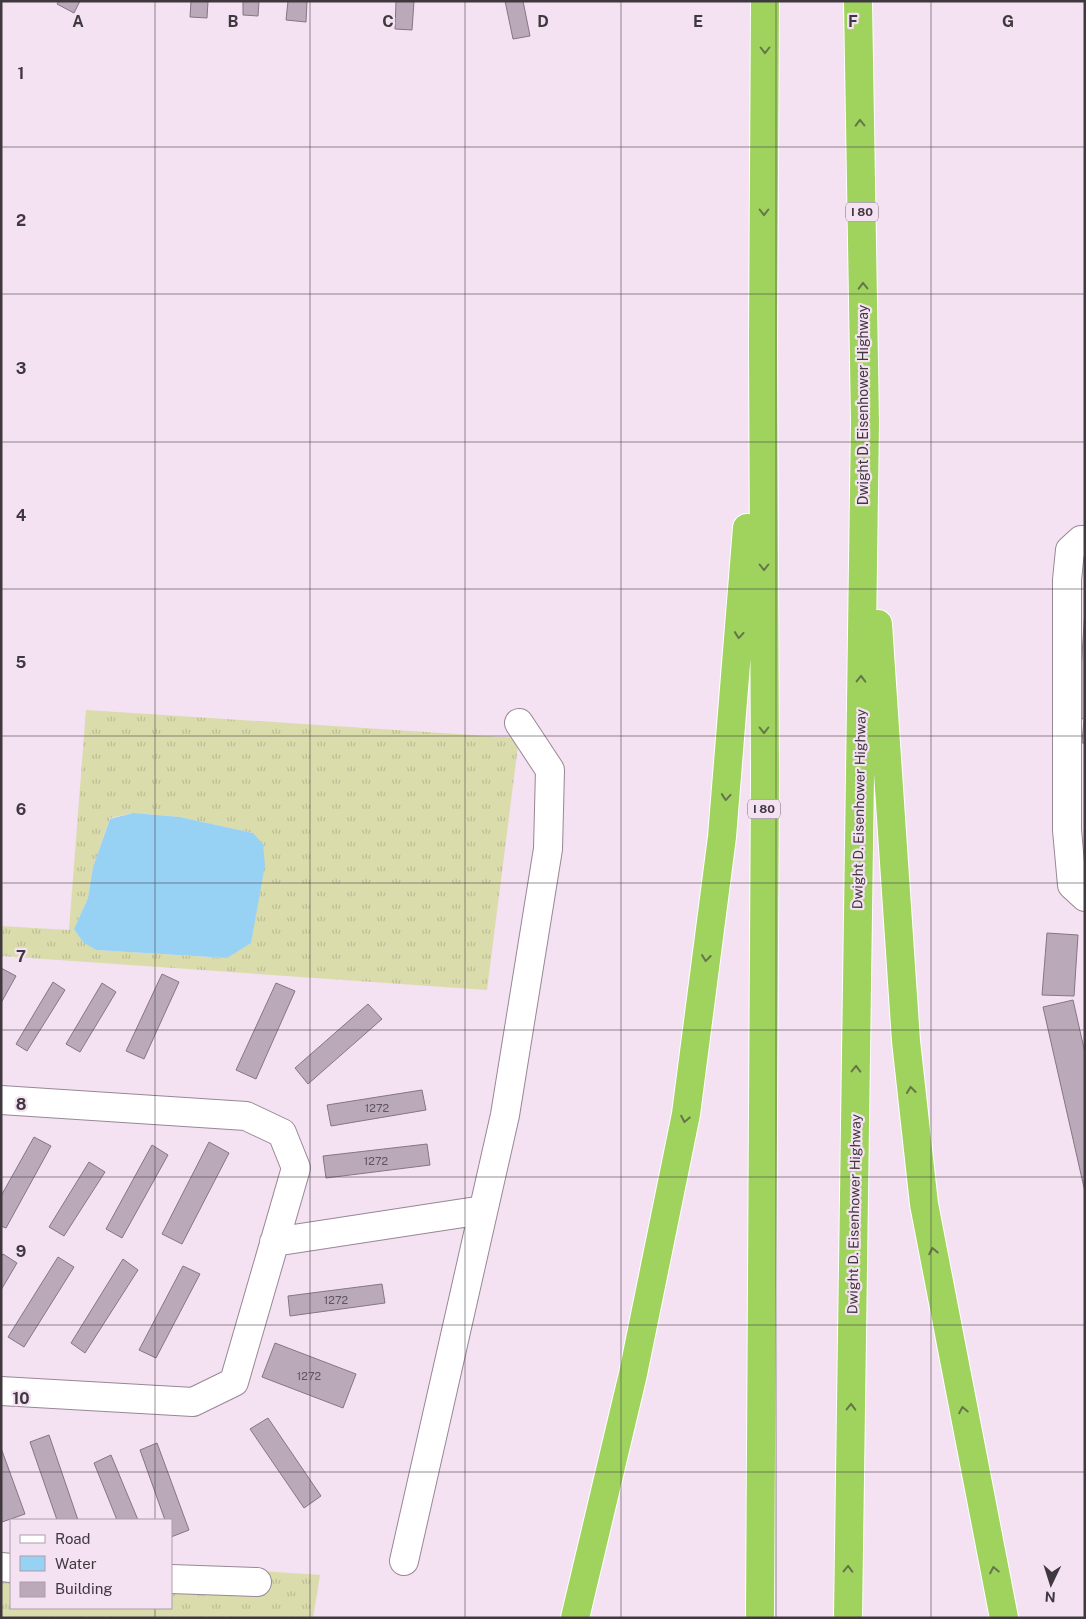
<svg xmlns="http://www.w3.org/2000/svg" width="1086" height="1619" viewBox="0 0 1086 1619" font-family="'Public Sans',sans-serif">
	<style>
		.grass { fill: url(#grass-tufts); fill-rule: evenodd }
		.water { fill: #97d2f5 }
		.building { fill: #baa9b9; stroke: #867584 }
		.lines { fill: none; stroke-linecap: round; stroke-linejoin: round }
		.minor-casing { stroke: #988796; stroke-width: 30 }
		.highway-casing { stroke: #fff; stroke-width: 30 }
		.minor { stroke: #fff; stroke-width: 28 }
		.highway { stroke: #9fd35e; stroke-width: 28 }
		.oneway { stroke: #66764b }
		.grid { fill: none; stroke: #40383f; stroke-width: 1; stroke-opacity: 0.55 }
		.labels { text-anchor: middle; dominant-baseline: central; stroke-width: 4.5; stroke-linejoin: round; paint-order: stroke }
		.number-label { font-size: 11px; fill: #5e545e }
		.shield { fill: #f4e1f2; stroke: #766b75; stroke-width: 1 }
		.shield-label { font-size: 12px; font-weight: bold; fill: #40383f }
		.street-label { font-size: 14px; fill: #40383f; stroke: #f4e1f2 }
		.grid-label { font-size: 16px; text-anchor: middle; font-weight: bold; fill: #40383f; stroke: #f4e1f2; stroke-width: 4.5; stroke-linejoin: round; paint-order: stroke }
	</style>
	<defs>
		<pattern id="grass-tufts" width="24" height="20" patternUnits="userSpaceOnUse" patternTransform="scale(1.25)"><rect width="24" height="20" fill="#dadcac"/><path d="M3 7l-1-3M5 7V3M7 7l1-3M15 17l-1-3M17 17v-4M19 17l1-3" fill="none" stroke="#bcbe95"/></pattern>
	</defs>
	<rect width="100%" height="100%" fill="#f4e1f2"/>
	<path class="grass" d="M 86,710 L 519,738 L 487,990 L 1,956 L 1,926 L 69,930 ZM 133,813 L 180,817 L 253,833 L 227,958 L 96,950 L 74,929 L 88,898 L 93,867 L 110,818 Z
		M 1,1553 L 11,1554 L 11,1608 L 171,1608 L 171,1565 L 320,1575 L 313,1618 L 1,1618 Z"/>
	<path class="water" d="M 133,813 L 180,817 L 253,833 L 263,844 L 265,865 L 251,943 L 227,958 L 96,950 L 83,942 L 74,929 L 88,898 L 93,867 L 110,819 Z"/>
	<path class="building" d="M 59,1 L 80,1 L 74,13 L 57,4 Z
		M 191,1 L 208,1 L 207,18 L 190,17 Z
		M 243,1 L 259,1 L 258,16 L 243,15 Z
		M 288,1 L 307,1 L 306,22 L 286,20 Z
		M 396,1 L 414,1 L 412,30 L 395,29 Z
		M 505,1 L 523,1 L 530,36 L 513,39 Z
		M 1085,609 L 1085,743 L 1082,743 L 1084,719 L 1078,718 Z
		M 1047,933 L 1078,935 L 1074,996 L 1042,995 Z
		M 1,968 L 16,976 L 1,1003 Z
		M 162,974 L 179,982 L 144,1059 L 126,1051 Z
		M 53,982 L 65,990 L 27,1051 L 16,1044 Z
		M 102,983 L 116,992 L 80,1052 L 66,1044 Z
		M 276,983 L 295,991 L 256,1079 L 236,1070 Z
		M 1073,1000 L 1085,1053 L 1085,1192 L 1043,1007 Z
		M 368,1004 L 382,1019 L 308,1084 L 295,1068 Z
		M 422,1090 L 426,1110 L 331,1126 L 327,1105 Z
		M 34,1137 L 51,1146 L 6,1228 L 1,1226 L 1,1196 Z
		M 209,1142 L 229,1153 L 182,1244 L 162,1234 Z
		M 427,1144 L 430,1165 L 326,1178 L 323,1156 Z
		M 152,1145 L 168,1155 L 122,1238 L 106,1229 Z
		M 89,1162 L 105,1172 L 64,1236 L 49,1227 Z
		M 3,1254 L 17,1263 L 1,1290 L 1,1257 Z
		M 58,1257 L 74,1267 L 24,1347 L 8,1337 Z
		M 123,1259 L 138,1270 L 85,1353 L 71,1343 Z
		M 183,1266 L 200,1274 L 156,1358 L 139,1350 Z
		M 382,1284 L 385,1303 L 290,1316 L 288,1296 Z
		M 275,1343 L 356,1374 L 343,1408 L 262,1377 Z
		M 268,1418 L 321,1496 L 304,1508 L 250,1429 Z
		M 49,1435 L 78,1520 L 57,1520 L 30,1442 Z
		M 157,1443 L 189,1530 L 171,1537 L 171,1520 L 165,1520 L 140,1450 Z
		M 1,1448 L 25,1514 L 2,1522 L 1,1521 Z
		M 111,1455 L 138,1520 L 117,1520 L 94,1463 Z"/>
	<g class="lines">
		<defs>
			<path id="minor" d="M 1085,540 L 1081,540 L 1070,550 L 1067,580 L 1067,830 L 1072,885 L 1085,897
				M 1,1100 L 246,1116 L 282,1133 L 296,1168 L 234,1382 L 193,1402 L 1,1391
				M 274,1242 L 483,1210
				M 404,1561 L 505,1115 L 548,849 L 550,770 L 519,723
				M 1,1567 L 11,1568
				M 171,1579 L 257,1582"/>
			<path id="highway" d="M 878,624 L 906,1041 L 924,1204 L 1004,1618
				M 575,1618 L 633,1374 L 686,1114 L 722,837 L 747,528
				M 760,1618 L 765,776 L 763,342 L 765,1
				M 848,1618 L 865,422 L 858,1"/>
		</defs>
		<use href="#minor" class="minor-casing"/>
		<use href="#highway" class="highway-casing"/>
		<use href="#minor" class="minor"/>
		<use href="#highway" class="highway"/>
	</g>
	<defs><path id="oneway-chevron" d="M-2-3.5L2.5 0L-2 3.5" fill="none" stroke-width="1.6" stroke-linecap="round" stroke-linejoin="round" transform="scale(1.25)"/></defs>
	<g class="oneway">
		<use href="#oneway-chevron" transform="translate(765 50) rotate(90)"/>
		<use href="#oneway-chevron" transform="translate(860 123) rotate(-91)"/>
		<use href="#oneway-chevron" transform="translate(764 212) rotate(90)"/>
		<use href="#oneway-chevron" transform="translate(863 286) rotate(-91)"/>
		<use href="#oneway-chevron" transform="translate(764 567) rotate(90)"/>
		<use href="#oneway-chevron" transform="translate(739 635) rotate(95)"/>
		<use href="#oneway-chevron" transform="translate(861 679) rotate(-89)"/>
		<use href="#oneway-chevron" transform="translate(764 730) rotate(90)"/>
		<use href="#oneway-chevron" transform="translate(726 797) rotate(95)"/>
		<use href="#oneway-chevron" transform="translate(706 958) rotate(97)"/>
		<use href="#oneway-chevron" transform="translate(856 1069) rotate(-89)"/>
		<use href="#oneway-chevron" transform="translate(911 1090) rotate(-96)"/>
		<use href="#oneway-chevron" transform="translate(685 1119) rotate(101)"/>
		<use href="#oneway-chevron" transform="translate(933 1251) rotate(-101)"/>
		<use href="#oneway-chevron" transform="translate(851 1407) rotate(-89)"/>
		<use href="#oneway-chevron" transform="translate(963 1410) rotate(-101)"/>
		<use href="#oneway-chevron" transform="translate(848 1569) rotate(-89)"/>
		<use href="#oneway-chevron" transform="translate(994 1570) rotate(-101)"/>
	</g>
	<path class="grid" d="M 155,1 L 155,1520M 310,1 L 310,1618M 465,1 L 465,1618M 621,1 L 621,1618M 776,1 L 776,1618M 931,1 L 931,1618M 1,147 L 1085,147M 1,294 L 1085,294M 1,442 L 1085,442M 1,589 L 1085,589M 1,736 L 1085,736M 1,883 L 1085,883M 1,1030 L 1085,1030M 1,1177 L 1085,1177M 1,1325 L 1085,1325M 1,1472 L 1085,1472M 155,1608 L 155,1618"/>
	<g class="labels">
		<g class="number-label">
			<text x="377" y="1108">1272</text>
			<text x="376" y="1161">1272</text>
			<text x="336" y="1300">1272</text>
			<text x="309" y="1376">1272</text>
		</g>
		<g class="shield">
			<rect x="846" y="202.5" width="32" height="19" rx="4"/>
			<rect x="748" y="799.5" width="32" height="19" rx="4"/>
		</g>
		<g class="shield-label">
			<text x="862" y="212">I 80</text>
			<text x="764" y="809">I 80</text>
		</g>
		<g class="street-label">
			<text transform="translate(863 405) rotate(-90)">Dwight D. Eisenhower Highway</text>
			<text transform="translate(859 809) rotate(-89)">Dwight D. Eisenhower Highway</text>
			<text transform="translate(854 1214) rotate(-89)">Dwight D. Eisenhower Highway</text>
		</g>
	</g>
	<g class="grid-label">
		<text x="78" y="27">A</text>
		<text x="233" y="27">B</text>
		<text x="388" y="27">C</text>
		<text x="543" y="27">D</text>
		<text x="698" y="27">E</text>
		<text x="853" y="27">F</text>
		<text x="1008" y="27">G</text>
		<text x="21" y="79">1</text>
		<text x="21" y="226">2</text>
		<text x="21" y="374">3</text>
		<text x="21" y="521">4</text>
		<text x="21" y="668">5</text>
		<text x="21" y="815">6</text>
		<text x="21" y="962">7</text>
		<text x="21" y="1110">8</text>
		<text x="21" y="1257">9</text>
		<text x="21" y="1404">10</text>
	</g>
	<rect width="1086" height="1619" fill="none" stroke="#40383f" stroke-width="5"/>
	<rect x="10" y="1519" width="162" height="90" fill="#f4e1f2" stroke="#ac9daa"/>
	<rect x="20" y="1535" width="25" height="8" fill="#ffffff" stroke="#ac9daa"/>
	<text x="55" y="1544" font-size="15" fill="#40383f">Road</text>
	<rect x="20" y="1556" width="25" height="15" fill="#97d2f5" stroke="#ac9daa"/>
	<text x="55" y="1569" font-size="15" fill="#40383f">Water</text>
	<rect x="20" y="1582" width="25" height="15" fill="#baa9b9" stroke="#ac9daa"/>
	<text x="55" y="1594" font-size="15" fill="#40383f">Building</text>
	<g transform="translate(1051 1584) rotate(184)" stroke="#f4e1f2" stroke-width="4" paint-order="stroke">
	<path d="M0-4L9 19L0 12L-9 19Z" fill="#40383f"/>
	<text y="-8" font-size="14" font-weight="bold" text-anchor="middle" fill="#40383f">N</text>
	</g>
</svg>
